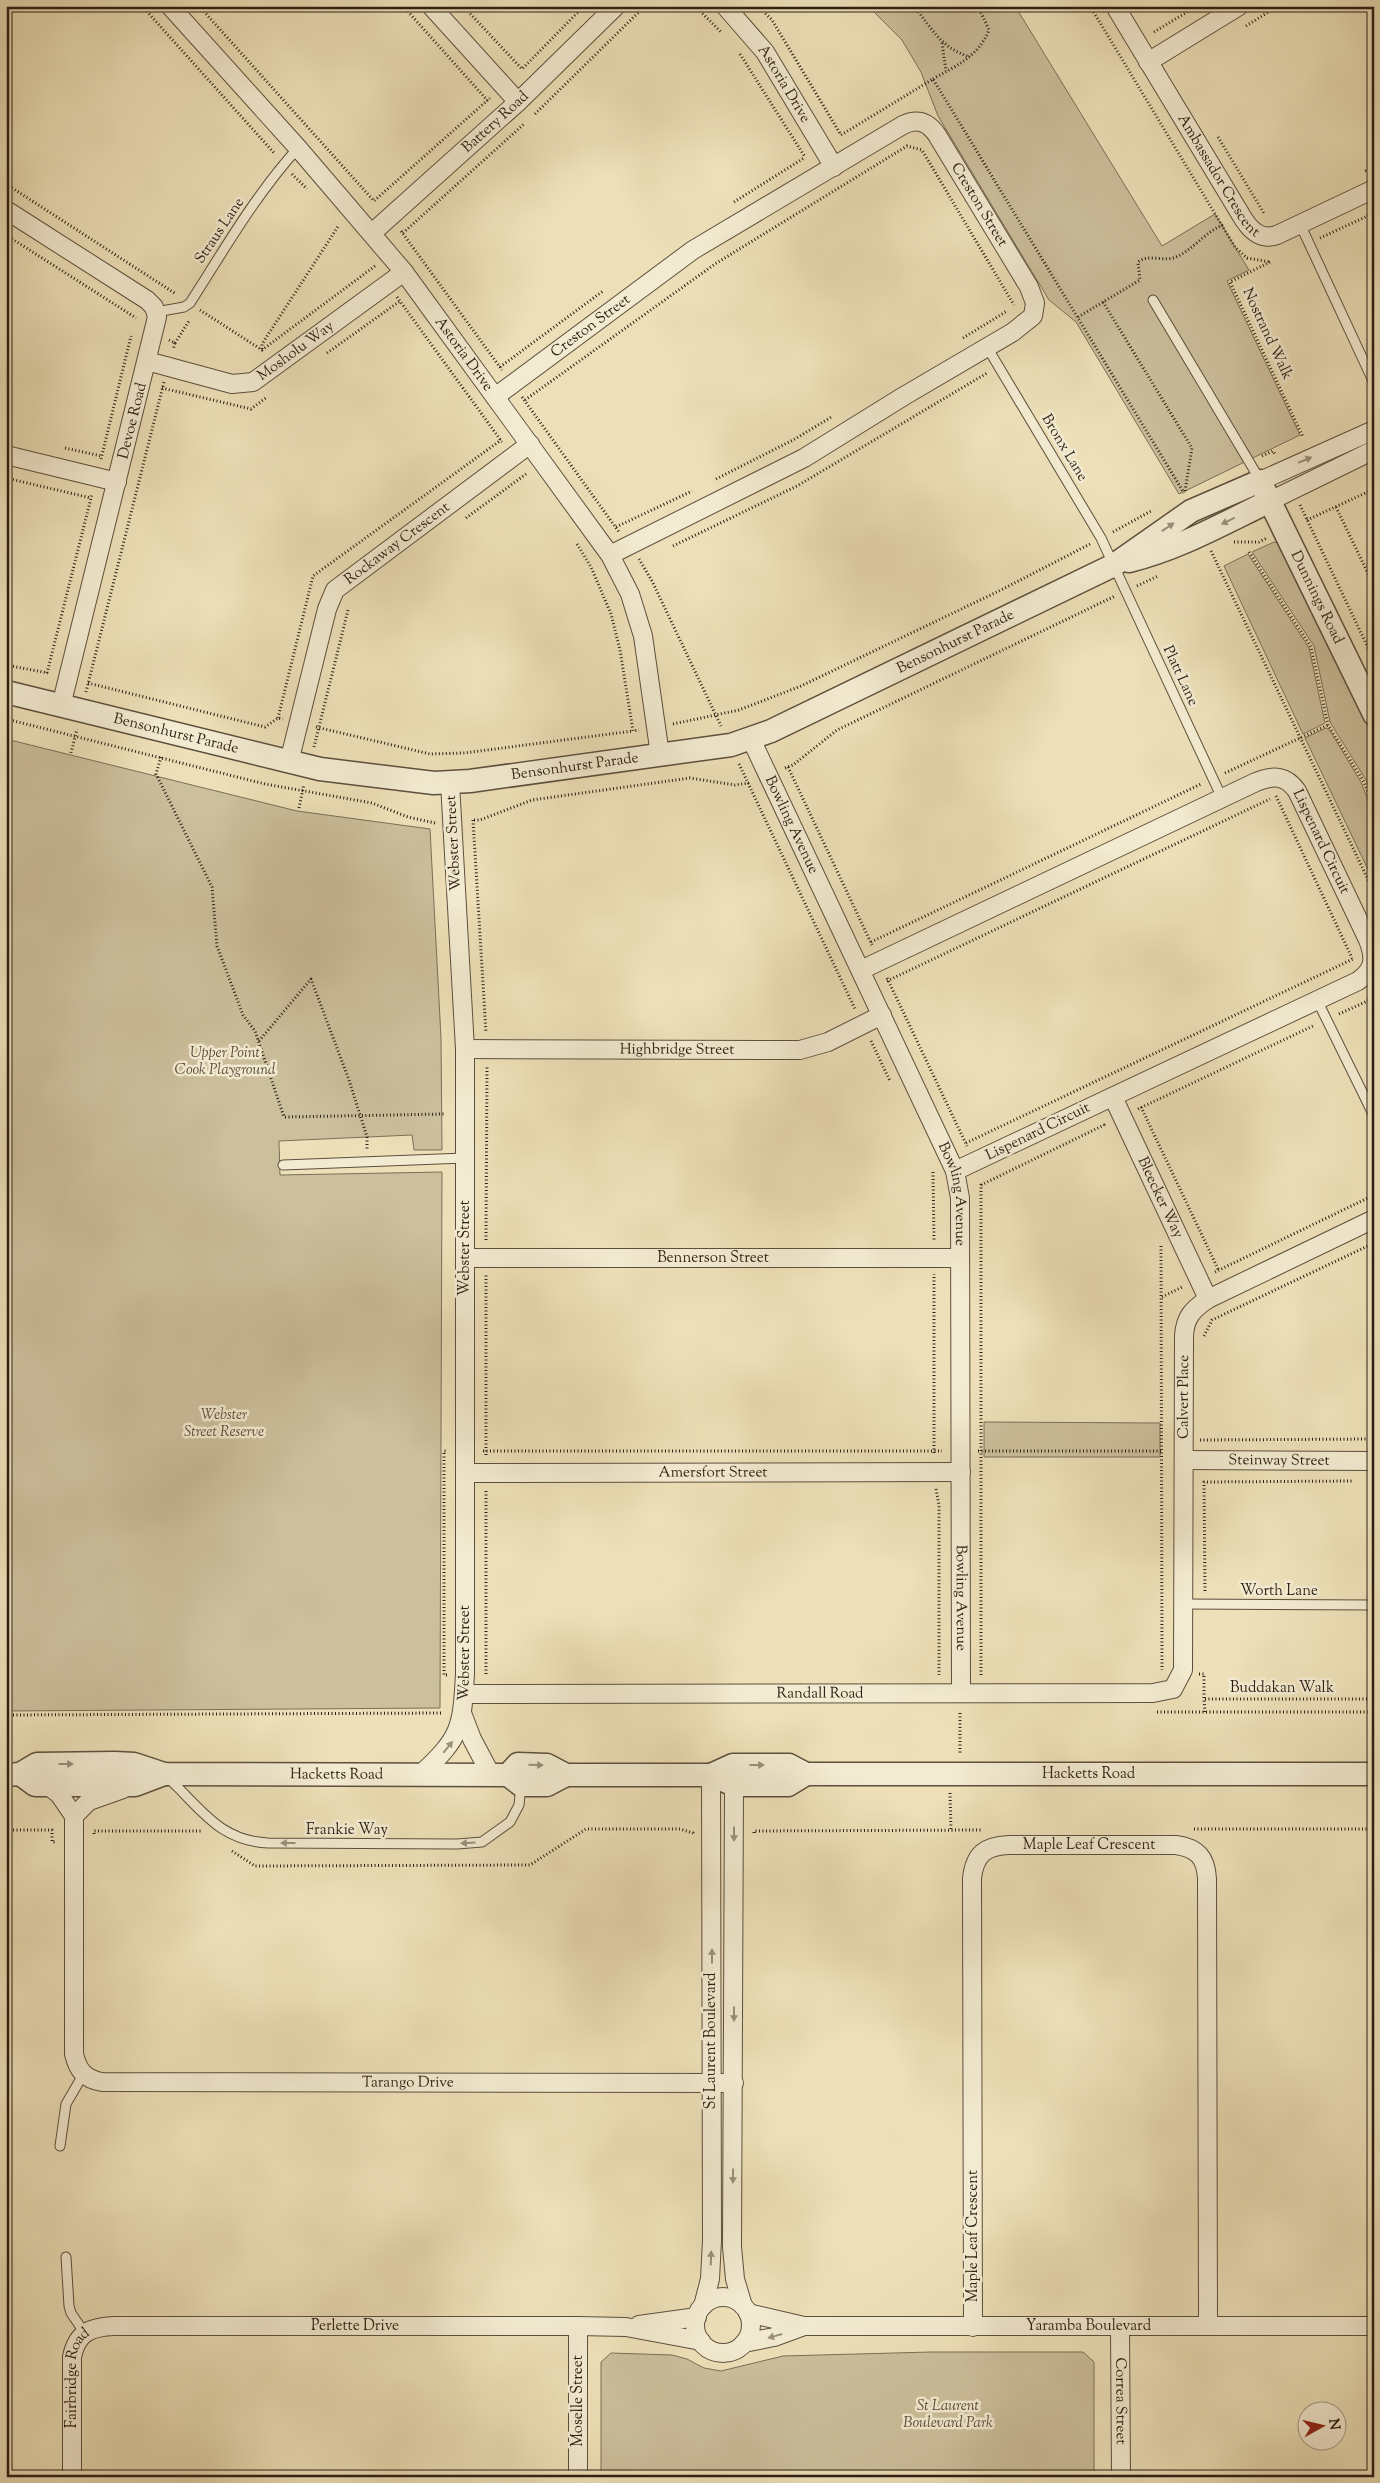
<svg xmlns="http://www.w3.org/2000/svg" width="1380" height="2483" viewBox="0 0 1380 2483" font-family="'Sorts Mill Goudy',serif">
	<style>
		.green { fill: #ccbf9c; stroke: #7c6f58 }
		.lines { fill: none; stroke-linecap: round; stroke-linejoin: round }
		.service-casing { stroke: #5d4f3d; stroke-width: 11 }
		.minor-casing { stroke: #5d4f3d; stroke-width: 20 }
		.tertiary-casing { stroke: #5d4f3d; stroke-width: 25 }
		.path { stroke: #2d1f14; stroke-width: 3; stroke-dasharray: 1 2.5; stroke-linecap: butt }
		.service { stroke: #f3ebd1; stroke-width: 9 }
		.minor { stroke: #f3ebd1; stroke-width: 18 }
		.tertiary { stroke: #f3ebd1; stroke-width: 22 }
		.oneway { fill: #9a8f7c }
		.labels { text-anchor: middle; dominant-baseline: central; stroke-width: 5; stroke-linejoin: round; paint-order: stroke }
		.street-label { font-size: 15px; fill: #2d1f14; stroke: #f3ebd1 }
		.park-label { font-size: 15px; font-style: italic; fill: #5d4f3d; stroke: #f3ebd1 }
	</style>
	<rect width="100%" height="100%" fill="#ede0b8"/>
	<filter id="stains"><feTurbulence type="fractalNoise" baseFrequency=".004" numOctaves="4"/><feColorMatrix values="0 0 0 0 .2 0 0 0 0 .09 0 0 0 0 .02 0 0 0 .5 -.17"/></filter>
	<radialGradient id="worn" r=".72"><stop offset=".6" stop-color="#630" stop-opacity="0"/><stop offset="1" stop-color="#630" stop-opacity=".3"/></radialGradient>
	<path class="green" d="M 868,6 L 1015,6 L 1162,246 L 1215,214 L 1249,270 L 1227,281 L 1300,435 L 1179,494 L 1076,322 L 1049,300 L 938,116 L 921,72 L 902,40 Z
		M 1274,542 L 1281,543 L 1374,739 L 1374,801 L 1366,780 L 1330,722 L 1314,646 L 1252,552 Z
		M 1248,554 L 1309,648 L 1325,723 L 1303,734 L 1224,566 Z
		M 1326,728 L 1329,729 L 1361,782 L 1374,816 L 1374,882 L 1305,738 Z
		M 6,739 L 297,811 L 430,829 L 441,1038 L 442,1150 L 414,1150 L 412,1135 L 279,1141 L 280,1175 L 442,1172 L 440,1708 L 6,1711 Z
		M 984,1422 L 1160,1423 L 1160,1457 L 984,1457 Z
		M 931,2352 L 1083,2352 L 1094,2362 L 1094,2477 L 601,2477 L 601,2362 L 611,2353 L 672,2355 L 687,2359 L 704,2368 L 721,2371 L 783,2356 Z"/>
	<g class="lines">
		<defs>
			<path id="service" d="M 1300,224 L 1374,383
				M 1153,300 L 1260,480
				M 156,312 L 184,307 L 190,303 C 224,250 256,194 298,148
				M 987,347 L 1101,538 L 1222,798
				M 1317,1000 L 1374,1116
				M 283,1165 L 465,1158
				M 1183,1604 L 1374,1605
				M 167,1777 C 201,1808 219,1841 268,1843 L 457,1844 L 482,1842 L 510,1822 L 519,1805 L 521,1785
				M 60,2146 L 66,2104 L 83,2075
				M 66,2257 L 69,2306 L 71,2313 L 84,2332"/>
			<g id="minor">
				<path id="s1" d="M 170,6 L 298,148 L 404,272 L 610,555 L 630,594 L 643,636 L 660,755"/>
				<path d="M 431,6 L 518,102"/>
				<path id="s2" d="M 725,6 L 765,52 L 834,167"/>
				<path id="s3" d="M 1115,6 L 1241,215 C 1249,229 1260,241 1277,235 L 1374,189"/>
				<path d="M 1148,62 L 1239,6"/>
				<path d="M 6,210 L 147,300 L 154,307 L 157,317 L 61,706"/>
				<path id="s4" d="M 372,233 L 518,102 L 616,6"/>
				<path id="s5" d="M 147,361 L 232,384 L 253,382 L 404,272"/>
				<path id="s6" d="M 495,397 L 693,250 L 903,125 C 918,118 928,122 937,135 L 1029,287 L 1035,303 L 1033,316 L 1013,332 L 904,396 L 804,458 L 610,555"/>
				<path d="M 6,455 L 117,482"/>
				<path d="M 1260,481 L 1374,430"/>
				<path d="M 1272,500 L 1374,450"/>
				<path id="s7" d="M 751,739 L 955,1171 L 960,1198 L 961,1693"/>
				<path id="s8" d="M 289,762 L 327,609 L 335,590 L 530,444"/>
				<path id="s9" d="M 861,970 L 1256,782 C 1273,775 1286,775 1297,791 L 1368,940 C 1375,958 1375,969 1358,981 L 955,1171"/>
				<path id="s10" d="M 465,1049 L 800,1050 L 828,1042 L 882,1015"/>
				<path id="s11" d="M 1113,1097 L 1208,1299"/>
				<path id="s12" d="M 465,1258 L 960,1258"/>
				<path id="s13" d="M 1184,1460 L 1374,1461"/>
				<path id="s14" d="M 465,1473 L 961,1472"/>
				<path id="s15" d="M 464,1694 L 1153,1693 L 1173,1689 L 1183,1670 L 1184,1336 C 1185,1317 1193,1309 1208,1299 L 1374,1219"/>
				<path d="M 462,1713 L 472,1739 L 491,1775"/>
				<path id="s16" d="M 421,1774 C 461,1737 462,1728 465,1674 L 465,1049 L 450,783"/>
				<path id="s17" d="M 47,1785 L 59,1794 L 74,1816 L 74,2054 C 78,2071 85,2079 102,2082 L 734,2083"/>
				<path d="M 734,1785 L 732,2247 L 735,2279 L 743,2306"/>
				<path d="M 74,1816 L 89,1801 L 123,1789"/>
				<circle cx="723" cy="2325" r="28"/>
				<path d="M 703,2306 L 710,2279 L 712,2240 L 711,1775"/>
				<path id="s18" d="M 748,2313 L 804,2326 L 1374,2326"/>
				<path d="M 639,2325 L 697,2317"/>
				<path id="s19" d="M 1120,2326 L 1121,2477"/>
				<path id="s20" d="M 973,2327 L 972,1878 C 975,1854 985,1846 1009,1845 L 1176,1845 C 1197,1848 1206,1857 1207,1879 L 1208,2326"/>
				<path d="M 744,2343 L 774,2337 L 804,2326"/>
				<path id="s21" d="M 72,2477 L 72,2357 C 77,2332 91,2327 114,2326 L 578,2326 L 626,2327 L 701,2341"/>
				<path d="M 578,2477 L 578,2326"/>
			</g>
			<g id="tertiary">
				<path d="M 1129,561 C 1179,549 1226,522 1272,500"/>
				<path id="s22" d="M 6,692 L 320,769 L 434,783 L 470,781 L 731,745 L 771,731 L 1114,565 L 1191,511 L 1260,481 L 1374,714"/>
				<path d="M 20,1774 L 35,1785 L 135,1785 L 164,1774"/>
				<path id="s23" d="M 6,1775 L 20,1774 L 37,1764 L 115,1763 L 134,1764 L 164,1774 L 508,1775 L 521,1785 L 547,1785 L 566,1775"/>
				<path d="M 508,1775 L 518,1764 L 547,1765 L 566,1775 L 711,1775 L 734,1785 L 788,1785 L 806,1774"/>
				<path id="s24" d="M 711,1775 L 733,1765 L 789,1765 L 806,1774 L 1374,1774"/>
			</g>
		</defs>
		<use href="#service" class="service-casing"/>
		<use href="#minor" class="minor-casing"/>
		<use href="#tertiary" class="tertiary-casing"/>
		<path class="path" d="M 142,6 L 275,154
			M 199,6 L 374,201 L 490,98
			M 403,6 L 488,101
			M 463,6 L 522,69 L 584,6
			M 695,6 L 721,32
			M 758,6 L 772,20 L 841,135 L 933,79 L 1184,493
			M 914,6 C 932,29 941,48 970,57
			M 1090,6 L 1235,247 L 1247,258 L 1271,262
			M 1246,26 L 1278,6
			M 1154,32 L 1197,6
			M 942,43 L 946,71
			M 740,54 L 805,157
			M 933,79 C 957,65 978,57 989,30 L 978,6
			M 535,114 L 645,6
			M 1218,137 L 1265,215
			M 1365,171 L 1374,167
			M 292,174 L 307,189
			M 6,184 L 176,294
			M 734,202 L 804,158
			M 401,231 L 502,370
			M 403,233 L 524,124
			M 6,235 L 136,318
			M 1320,238 L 1374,213
			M 1270,262 L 1230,282 L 1303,437
			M 397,297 L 502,442
			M 1103,302 L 1192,448 L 1185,491
			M 200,310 L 262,350 L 375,266
			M 1078,317 L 1140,280 L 1138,262 C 1148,254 1161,261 1173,258 C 1192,252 1204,232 1223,225
			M 963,338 L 1007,311
			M 169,340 L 175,343 L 173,350
			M 175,343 L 189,321
			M 262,349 L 262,344 L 339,225
			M 327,353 L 400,301
			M 500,367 L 603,291
			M 162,388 L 251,409 L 267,397
			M 522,397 L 619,532
			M 525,400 L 715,264 L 907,146 L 922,150 L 1014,305
			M 65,448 L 101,456
			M 1262,456 L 1273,451 L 1275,454
			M 101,459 L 131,336
			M 6,478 L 91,498
			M 716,479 L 795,439 L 833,416
			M 1300,505 L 1374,660
			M 1336,507 L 1374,586
			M 466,518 L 526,474
			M 1307,520 L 1374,489
			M 616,527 L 692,491
			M 1113,532 L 1151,511
			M 1234,542 L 1259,542 L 1267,538
			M 577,544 L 591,567 L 611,614 L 620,650 L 633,731 L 639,730
			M 673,546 L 797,486 L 987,373
			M 1211,551 L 1374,892
			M 1249,552 L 1311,647 L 1328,725 L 1364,782 L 1374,808
			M 639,559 L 652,581 L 721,726
			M 1137,586 L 1158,576
			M 6,665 L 48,673
			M 47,673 L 92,494
			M 88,683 L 265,727 L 278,718 L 283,719
			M 86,692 L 164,382
			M 278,718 L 313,576 L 501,440
			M 6,719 L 265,784 L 372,803 L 408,817 L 435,823
			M 673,724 L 739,710 L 801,686 L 1001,590 L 1090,544
			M 316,727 L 430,754 L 464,753 L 633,731
			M 314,747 L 348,610
			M 71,753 L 77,729
			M 161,757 L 156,774 L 212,887 L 217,946 L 243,1015 L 255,1031 L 284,1117 L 444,1114
			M 739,764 L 855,1009
			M 788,767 L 872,945
			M 785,768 L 793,765 L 837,730 L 1115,596
			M 1225,773 L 1328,725
			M 1276,796 L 1352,958
			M 299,808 L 304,784
			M 473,820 L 486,1033
			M 474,820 L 480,820 L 532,800 L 690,778 L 735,785 L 749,783
			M 871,942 L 1201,784
			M 887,978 L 967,1146
			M 887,981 L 1270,799
			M 1339,1014 L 1374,998
			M 259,1041 L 311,979 L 349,1080 L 367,1137 L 367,1150
			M 871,1041 L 890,1081
			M 1141,1107 L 1219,1271
			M 1138,1109 L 1315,1025
			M 966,1143 L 1353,959
			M 933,1172 L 934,1241
			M 981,1184 L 981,1676
			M 981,1185 L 1104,1125 L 1105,1128
			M 486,1240 L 487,1067
			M 1161,1246 L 1162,1670
			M 1215,1272 L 1374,1195
			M 1162,1297 L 1182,1287
			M 1204,1336 L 1212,1320 L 1374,1243
			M 1200,1440 L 1374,1439
			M 483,1451 L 942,1451
			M 978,1451 L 1163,1451
			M 934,1453 L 934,1274
			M 486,1455 L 486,1274
			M 936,1489 L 939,1505 L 939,1675
			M 1205,1591 L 1204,1482 L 1353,1481
			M 486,1674 L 486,1489
			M 1199,1674 L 1204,1674 L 1204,1699
			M 447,1675 L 444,1675 L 444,1451 L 447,1451
			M 1157,1712 L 1374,1712
			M 1205,1712 L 1204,1699 L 1374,1699
			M 960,1713 L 960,1753
			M 6,1715 L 443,1713
			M 950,1793 L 951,1830
			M 1194,1829 L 1374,1829
			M 6,1830 L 52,1830 L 52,1842 L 56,1842
			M 754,1833 L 754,1831 L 983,1830
			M 94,1834 L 94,1831 L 202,1831
			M 232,1851 L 255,1866 L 530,1865 L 586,1829 L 680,1829 L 693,1833 L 693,1835"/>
		<use href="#service" class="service"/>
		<use href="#minor" class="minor"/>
		<use href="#tertiary" class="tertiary"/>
	</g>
	<defs><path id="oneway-solid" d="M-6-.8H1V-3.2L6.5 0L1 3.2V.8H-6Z" transform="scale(1.25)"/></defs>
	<g class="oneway">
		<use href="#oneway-solid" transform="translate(1305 460) rotate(-23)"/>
		<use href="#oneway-solid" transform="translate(1228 521) rotate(154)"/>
		<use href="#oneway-solid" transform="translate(1168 527) rotate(-34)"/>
		<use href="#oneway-solid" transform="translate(448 1747) rotate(-51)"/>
		<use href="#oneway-solid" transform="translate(66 1764)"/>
		<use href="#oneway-solid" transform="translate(536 1765) rotate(1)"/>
		<use href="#oneway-solid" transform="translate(757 1765)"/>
		<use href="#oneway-solid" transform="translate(734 1834) rotate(90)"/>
		<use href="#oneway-solid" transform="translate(288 1843) rotate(-180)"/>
		<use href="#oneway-solid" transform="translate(468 1843) rotate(176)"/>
		<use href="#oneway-solid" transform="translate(712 1956) rotate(-90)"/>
		<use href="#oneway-solid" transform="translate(734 2014) rotate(90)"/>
		<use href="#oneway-solid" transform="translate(733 2176) rotate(91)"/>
		<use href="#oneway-solid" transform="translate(711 2258) rotate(-88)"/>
		<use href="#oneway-solid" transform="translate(775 2336) rotate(164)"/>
	</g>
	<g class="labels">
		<g class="street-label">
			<text stroke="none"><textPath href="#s2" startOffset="98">Astoria Drive</textPath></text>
			<text stroke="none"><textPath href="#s4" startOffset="166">Battery Road</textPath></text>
			<text stroke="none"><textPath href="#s3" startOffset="199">Ambassador Crescent</textPath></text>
			<text stroke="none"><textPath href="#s6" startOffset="612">Creston Street</textPath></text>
			<text transform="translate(220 231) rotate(-56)">Straus Lane</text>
			<text stroke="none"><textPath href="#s6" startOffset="119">Creston Street</textPath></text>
			<text transform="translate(1267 334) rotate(65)">Nostrand Walk</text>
			<text stroke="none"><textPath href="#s5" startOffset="162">Mosholu Way</textPath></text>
			<text stroke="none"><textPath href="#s1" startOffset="456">Astoria Drive</textPath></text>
			<text transform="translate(133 421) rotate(-76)">Devoe Road</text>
			<text transform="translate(1064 448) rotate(59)">Bronx Lane</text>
			<text stroke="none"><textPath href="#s8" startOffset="256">Rockaway Crescent</textPath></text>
			<text stroke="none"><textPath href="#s22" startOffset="1460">Dunnings Road</textPath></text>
			<text stroke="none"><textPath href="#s22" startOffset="985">Bensonhurst Parade</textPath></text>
			<text transform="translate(1180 676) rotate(65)">Platt Lane</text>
			<text stroke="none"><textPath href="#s22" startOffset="175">Bensonhurst Parade</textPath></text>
			<text stroke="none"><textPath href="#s22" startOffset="580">Bensonhurst Parade</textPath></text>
			<text stroke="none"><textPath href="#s7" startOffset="95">Bowling Avenue</textPath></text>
			<text stroke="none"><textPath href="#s9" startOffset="540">Lispenard Circuit</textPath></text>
			<text transform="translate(454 843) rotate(-93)">Webster Street</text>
			<text stroke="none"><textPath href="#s10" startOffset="212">Highbridge Street</textPath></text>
			<text transform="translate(1038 1132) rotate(-26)">Lispenard Circuit</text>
			<text stroke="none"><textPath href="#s7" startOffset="500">Bowling Avenue</textPath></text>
			<text stroke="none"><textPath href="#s11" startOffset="111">Bleecker Way</textPath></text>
			<text transform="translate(465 1248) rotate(-90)">Webster Street</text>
			<text stroke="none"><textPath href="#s12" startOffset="248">Bennerson Street</textPath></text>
			<text stroke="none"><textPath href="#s15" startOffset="1004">Calvert Place</textPath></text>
			<text stroke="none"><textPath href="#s13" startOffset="95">Steinway Street</textPath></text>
			<text stroke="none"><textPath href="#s14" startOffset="248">Amersfort Street</textPath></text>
			<text x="1279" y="1591">Worth Lane</text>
			<text stroke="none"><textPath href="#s7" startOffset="905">Bowling Avenue</textPath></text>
			<text stroke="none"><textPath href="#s16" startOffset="135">Webster Street</textPath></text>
			<text x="1282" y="1688">Buddakan Walk</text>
			<text stroke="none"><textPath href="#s15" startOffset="356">Randall Road</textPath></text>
			<text stroke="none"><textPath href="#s23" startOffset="335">Hacketts Road</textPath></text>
			<text stroke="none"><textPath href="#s24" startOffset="382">Hacketts Road</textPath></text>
			<text x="347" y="1830">Frankie Way</text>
			<text stroke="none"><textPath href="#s20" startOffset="585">Maple Leaf Crescent</textPath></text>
			<text transform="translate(711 2041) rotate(-90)">St Laurent Boulevard</text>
			<text stroke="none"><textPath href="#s17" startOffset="628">Tarango Drive</textPath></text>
			<text transform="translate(973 2236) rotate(-90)">Maple Leaf Crescent</text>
			<text stroke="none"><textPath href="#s21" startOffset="419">Perlette Drive</textPath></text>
			<text stroke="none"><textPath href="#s18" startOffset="342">Yaramba Boulevard</textPath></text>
			<text stroke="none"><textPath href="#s21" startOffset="100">Fairbridge Road</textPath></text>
			<text transform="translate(578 2401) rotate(-90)">Moselle Street</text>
			<text stroke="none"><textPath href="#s19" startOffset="75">Correa Street</textPath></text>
		</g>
		<g class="park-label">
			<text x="225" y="1053">Upper Point<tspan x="225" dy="17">Cook Playground</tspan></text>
			<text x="224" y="1415">Webster<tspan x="224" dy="17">Street Reserve</tspan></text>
			<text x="948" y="2406">St Laurent<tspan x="948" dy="17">Boulevard Park</tspan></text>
		</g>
	</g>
	<rect width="1380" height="2483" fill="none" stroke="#ede0b8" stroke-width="25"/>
	<rect x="8" y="8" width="1365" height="2468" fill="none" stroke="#2d1f14" stroke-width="2.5"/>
	<rect x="12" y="12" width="1355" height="2458" fill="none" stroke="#2d1f14"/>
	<g transform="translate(1322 2426) rotate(82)"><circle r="24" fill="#f3ebd1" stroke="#a49985"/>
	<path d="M0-4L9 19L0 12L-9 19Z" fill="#8f2418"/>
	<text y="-8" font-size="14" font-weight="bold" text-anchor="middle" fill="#2d1f14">N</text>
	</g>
	<rect width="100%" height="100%" filter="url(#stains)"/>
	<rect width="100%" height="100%" fill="url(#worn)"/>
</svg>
